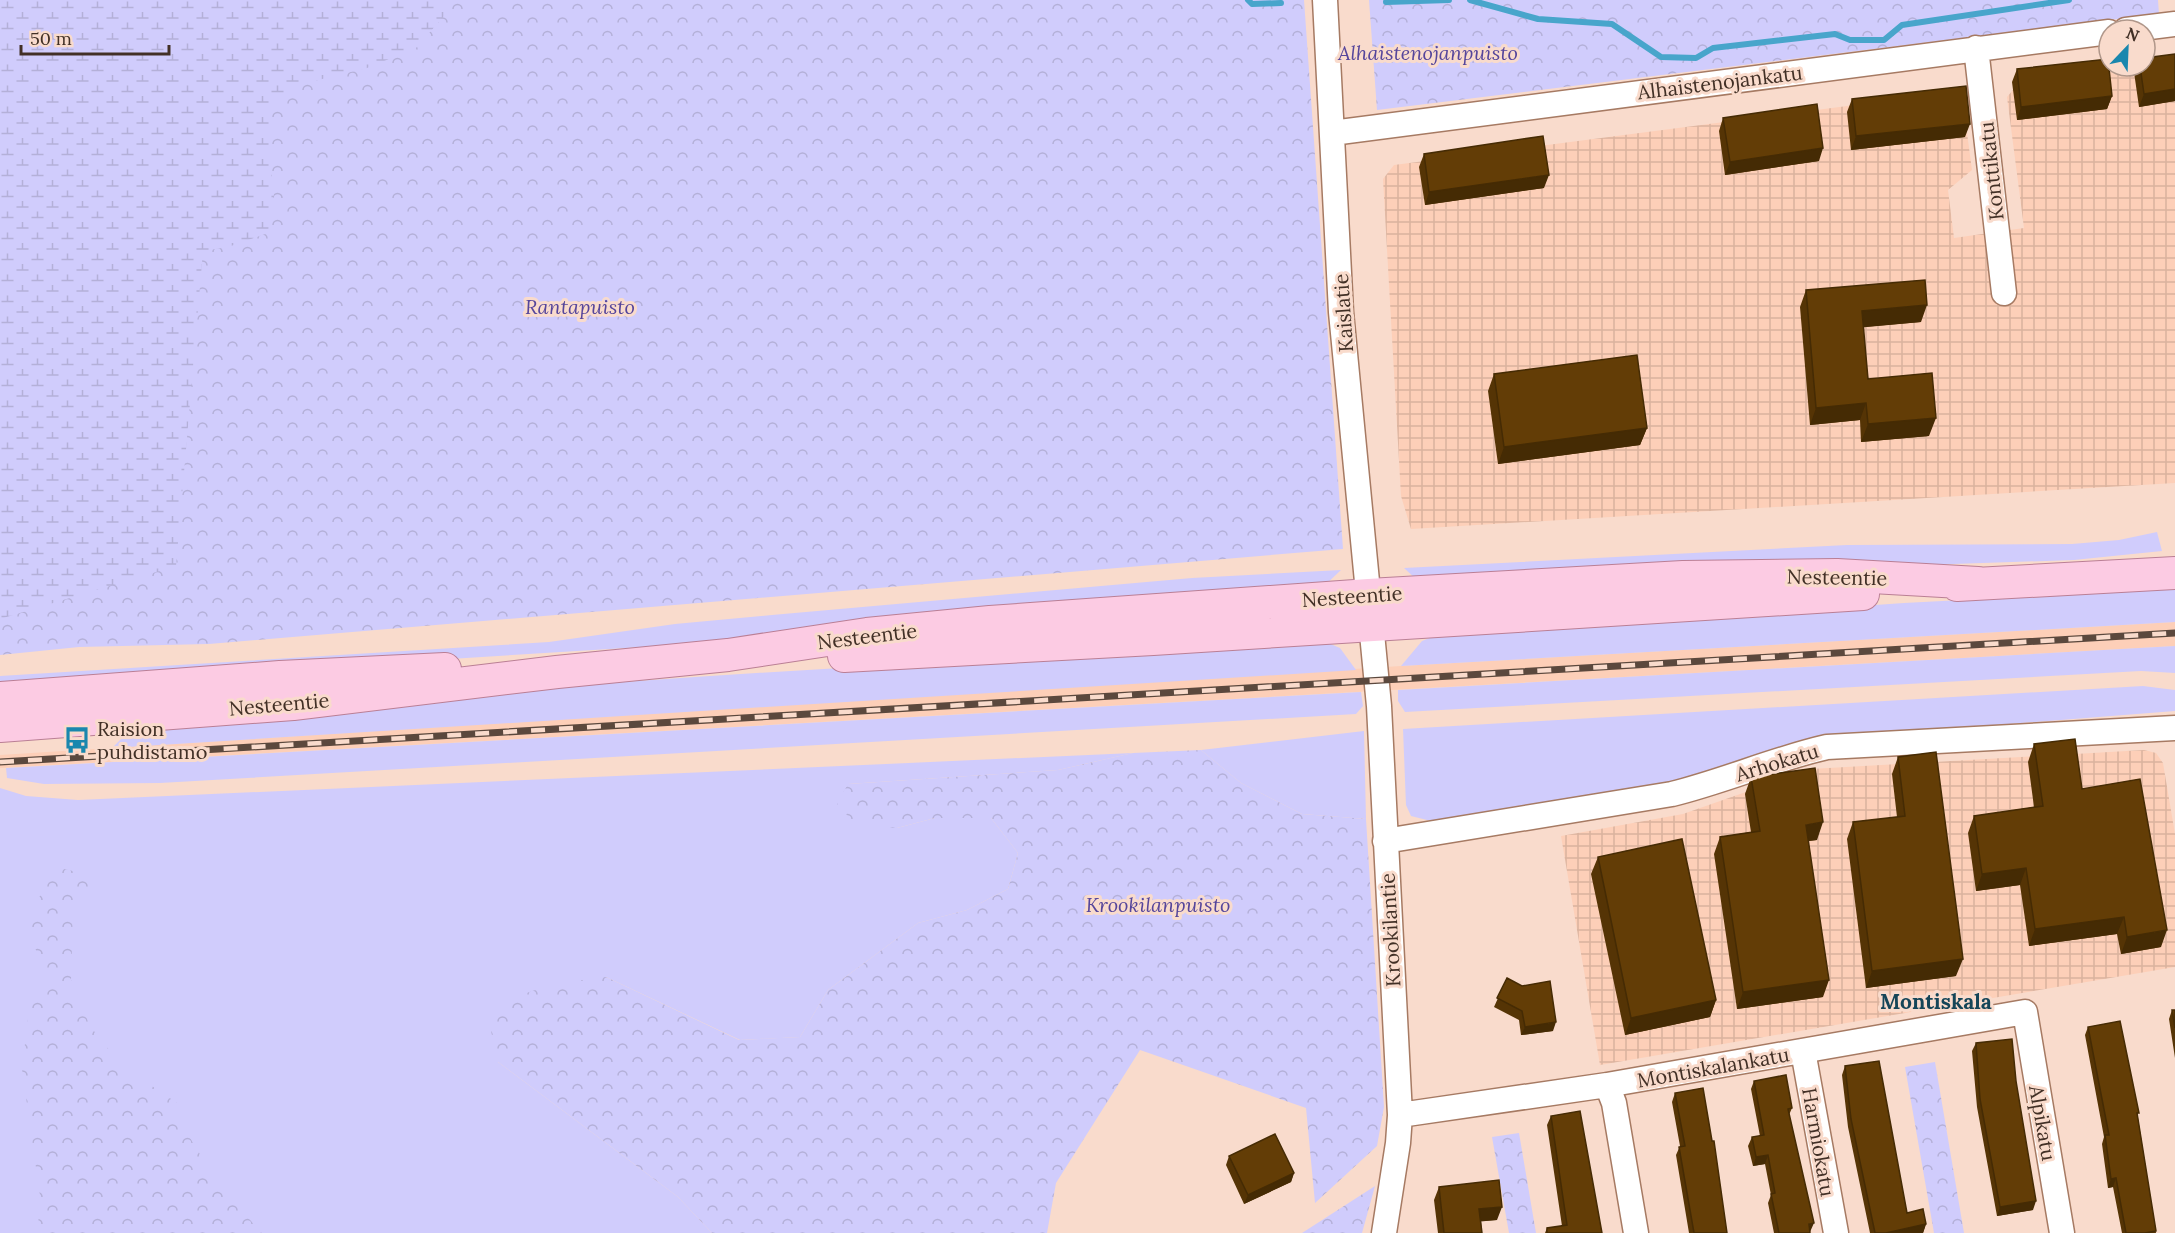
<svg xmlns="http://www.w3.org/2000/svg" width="2175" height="1233" viewBox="0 0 2175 1233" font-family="Lora,serif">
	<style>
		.built { fill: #fdcfb8 }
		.industrial { fill: url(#industrial-grid) }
		.grass { fill: #d0ccfc }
		.forest { fill: url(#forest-crowns) }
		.wetland { fill: url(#wetland-marsh) }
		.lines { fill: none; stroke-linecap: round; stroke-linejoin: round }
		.stream { stroke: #48a5cb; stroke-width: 6 }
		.minor-casing { stroke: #a67a63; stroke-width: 27 }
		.major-casing { stroke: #ba7f95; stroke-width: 34 }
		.minor { stroke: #fff; stroke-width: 24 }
		.major { stroke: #fccbe3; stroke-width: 32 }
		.rail-casing { stroke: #5b483d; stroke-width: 7 }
		.rail { stroke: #f9dbcc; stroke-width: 4.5; stroke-dasharray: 14; stroke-linecap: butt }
		.wall { fill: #553405 }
		.shaded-wall { fill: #452b04 }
		.building { fill: #633d06; stroke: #452b04; stroke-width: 1.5 }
		.labels { text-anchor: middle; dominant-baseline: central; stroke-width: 6; stroke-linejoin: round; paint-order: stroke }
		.park-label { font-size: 20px; font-style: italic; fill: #55459b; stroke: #f9dbcc }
		.street-label { font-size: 20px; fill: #423026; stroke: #f9dbcc }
		.poi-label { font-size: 20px; fill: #423026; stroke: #f9dbcc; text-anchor: start }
		.neighbourhood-label { font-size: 21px; font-weight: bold; fill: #154558; stroke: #f9dbcc }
	</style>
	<defs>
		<pattern id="industrial-grid" width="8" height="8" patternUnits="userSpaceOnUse" patternTransform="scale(1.5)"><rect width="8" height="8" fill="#fdcfb8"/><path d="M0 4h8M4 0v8" fill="none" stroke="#dab29e"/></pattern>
		<pattern id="forest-crowns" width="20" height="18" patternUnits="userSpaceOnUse" patternTransform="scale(1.5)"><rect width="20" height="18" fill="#d0ccfc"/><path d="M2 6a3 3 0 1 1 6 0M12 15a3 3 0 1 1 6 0" fill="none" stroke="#b4b0d8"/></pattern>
		<pattern id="wetland-marsh" width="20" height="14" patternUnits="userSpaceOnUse" patternTransform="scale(1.5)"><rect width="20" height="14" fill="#d0ccfc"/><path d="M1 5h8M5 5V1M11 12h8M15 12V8" fill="none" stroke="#b4b0d8"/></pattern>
	</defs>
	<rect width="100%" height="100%" fill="#f9dbcc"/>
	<path class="built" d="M 2175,622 L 2175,646 L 0,768 L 0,755 L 1401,666 Z"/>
	<path class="industrial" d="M 2175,63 L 2175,483 L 1411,529 L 1401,496 L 1383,179 L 1394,165 L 1947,93 L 1963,103 L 1972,170 L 1948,190 L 1954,238 L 2024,228 L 2007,97 L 2018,84 Z
		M 2144,750 L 2156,753 L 2163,763 L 2175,834 L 2175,967 L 1600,1065 L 1561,836 L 1683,814 L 1811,769 Z"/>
	<path class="grass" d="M 2157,532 L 2162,551 L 2074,560 L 1428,582 L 1417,580 L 1404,568 L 1847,545 L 2072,544 L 2119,540 Z
		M 1341,570 L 1321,589 L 771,639 L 0,687 L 0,676 L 549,642 L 675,624 L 772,615 L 1192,578 Z
		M 2175,589 L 2175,622 L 1401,666 L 1422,641 L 1437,635 L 1904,603 Z
		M 1326,642 L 1340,648 L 1356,670 L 112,748 L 123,737 L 144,729 C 269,716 393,700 518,690 C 787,669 1057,655 1326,642 Z
		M 2175,646 L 2175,673 L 2141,671 L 1405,712 L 1398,701 L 1398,690 Z
		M 2143,686 L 2175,690 L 2175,711 L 1819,739 L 1683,782 L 1431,821 L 1411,816 L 1406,805 L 1403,729 Z
		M 1361,692 L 1363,706 L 1356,714 L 160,783 L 44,784 L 7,778 L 6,768 Z
		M 1364,731 L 1366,819 L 1302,814 L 1241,783 L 1201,750 Z
		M 1133,753 L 1058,770 L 848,784 L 897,828 L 935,818 L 991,818 L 1018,853 L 1008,889 L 967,910 L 918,923 L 828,990 L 800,1037 L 740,1040 L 606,977 L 498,1062 L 678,1197 L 712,1233 L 0,1233 L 0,788 L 26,796 L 78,800 Z"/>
	<path class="forest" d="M 0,0 L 1304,0 L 1343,549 L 209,644 L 79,647 L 0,655 Z
		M 1369,0 L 2158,0 L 2159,14 L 1377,110 Z
		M 1201,750 L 1241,783 L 1302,814 L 1366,819 L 1384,1107 L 1377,1146 L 1315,1203 L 1306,1108 L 1140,1050 L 1056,1183 L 1047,1233 L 712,1233 L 678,1197 L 498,1062 L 491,1031 L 494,1004 L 553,984 L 606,977 L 739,1040 L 800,1037 L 828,990 L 918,923 L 967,910 L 1008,889 L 1018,853 L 991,818 L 935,818 L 897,828 L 857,826 L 837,804 L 848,784 L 1058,770 L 1133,753 Z
		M 64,869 L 86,874 L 100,883 L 101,888 L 81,897 L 73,913 L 71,980 L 90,1026 L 121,1065 L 177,1103 L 187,1133 L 220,1187 L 262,1233 L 41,1233 L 38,1227 L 40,1196 L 22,1069 L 29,1010 L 47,974 L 35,948 L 30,913 L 51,877 Z
		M 1935,1062 L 1964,1233 L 1934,1233 L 1905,1067 Z
		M 1519,1133 L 1536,1233 L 1509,1233 L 1492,1137 Z
		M 1375,1186 L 1362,1233 L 1302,1233 Z"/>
	<path class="wetland" d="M 0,0 L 452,0 L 445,15 L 416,48 L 367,68 L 302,84 L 270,107 L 270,158 L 274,194 L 268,233 L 228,247 L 203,251 L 176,566 L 0,619 Z"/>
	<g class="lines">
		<path class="stream" d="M 1248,0 L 1252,4 L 1281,3
			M 1470,0 L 1538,19 L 1612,24 L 1661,57 L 1696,58 L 1713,48 L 1835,34 L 1850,40 L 1884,40 L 1902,25 L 2069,0
			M 1386,2 L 1449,0"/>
		<defs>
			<path id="minor" d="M 1325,0 L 1341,312 L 1379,706 L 1400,1115 L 1398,1143 L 1384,1233
				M 2126,30 L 2175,24
				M 1976,48 L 2004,293
				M 1332,133 L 2109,32
				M 1385,841 L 1672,794 C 1725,781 1774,759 1827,747 L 2175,728
				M 1803,1051 L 1836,1233
				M 1607,1085 L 1614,1103 L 1636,1233
				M 1400,1115 L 1607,1085 L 2025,1012 L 2062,1233"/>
			<path id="major" d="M 1957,585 L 2175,573
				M 844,656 L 1153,639 L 1863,594
				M 0,698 L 280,677 L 445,669
				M 0,726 L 293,704 L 557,672 L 728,655 L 867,634 L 990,622 L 1369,595 L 1683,577 L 1837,575 L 1978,583"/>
		</defs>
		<use href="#minor" class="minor-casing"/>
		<use href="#major" class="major-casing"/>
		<use href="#minor" class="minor"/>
		<use href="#major" class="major"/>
		<defs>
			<path id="rail" d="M 0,762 L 2175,633"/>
		</defs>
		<use href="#rail" class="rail-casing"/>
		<use href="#rail" class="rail"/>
	</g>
	<path class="wall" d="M 2175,54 L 2175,101 L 2139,107 L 2134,72 L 2136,66 L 2145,66 Z
		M 2017,69 L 2112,96 L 2107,109 L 2017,120 L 2012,82 Z
		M 1852,99 L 1965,137 L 1851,150 L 1847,112 Z
		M 1723,118 L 1819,161 L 1725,175 L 1719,131 Z
		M 1424,154 L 1544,188 L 1425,205 L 1419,167 Z
		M 1806,290 L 1921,322 L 1863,327 L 1868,379 L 1929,436 L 1861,442 L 1860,420 L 1810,425 L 1800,307 Z
		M 1494,374 L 1647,428 L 1640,445 L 1498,464 L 1488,391 Z
		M 2034,744 L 2082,789 L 2161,947 L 2121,954 L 2117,934 L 2029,946 L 2020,885 L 1976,891 L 1968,833 L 1974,816 L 2034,807 L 2028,762 Z
		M 1898,757 L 1956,976 L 1866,988 L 1847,839 L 1853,822 L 1897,817 L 1892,774 Z
		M 1751,777 L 1817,840 L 1808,841 L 1823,997 L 1737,1009 L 1714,854 L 1720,837 L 1751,832 L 1745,794 Z
		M 1598,857 L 1716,1000 L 1710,1017 L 1625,1035 L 1591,874 Z
		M 1507,978 L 1553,1031 L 1521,1035 L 1519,1020 L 1494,1007 Z
		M 2172,1010 L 2175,1010 L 2175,1058 L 2169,1019 Z
		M 2088,1027 L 2138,1118 L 2156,1233 L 2122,1233 L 2113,1187 L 2108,1188 L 2102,1144 L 2104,1137 L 2085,1035 Z
		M 1976,1043 L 2016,1081 L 2033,1210 L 1997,1216 L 1977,1107 L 1972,1051 Z
		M 1845,1066 L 1907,1213 L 1926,1224 L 1923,1233 L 1870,1233 L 1848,1127 L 1842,1075 Z
		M 1754,1081 L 1792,1108 L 1789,1115 L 1810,1233 L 1774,1233 L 1768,1203 L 1771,1195 L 1765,1164 L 1753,1166 L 1748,1146 L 1752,1137 L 1760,1136 L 1751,1089 Z
		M 1675,1093 L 1727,1233 L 1689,1233 L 1676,1155 L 1680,1146 L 1672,1102 Z
		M 1551,1116 L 1602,1233 L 1545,1233 L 1547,1228 L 1562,1226 L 1547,1125 Z
		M 1229,1156 L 1294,1173 L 1291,1182 L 1244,1204 L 1226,1165 Z
		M 1439,1187 L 1497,1220 L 1481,1221 L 1482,1233 L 1438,1233 L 1434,1200 Z"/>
	<path class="shaded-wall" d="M 2175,89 L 2175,101 L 2139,107 L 2144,94 Z
		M 2112,96 L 2107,109 L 2017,120 L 2021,107 Z
		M 1970,124 L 1965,137 L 1851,150 L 1856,136 Z
		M 1823,148 L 1819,161 L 1725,175 L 1730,162 Z
		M 1549,175 L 1544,188 L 1425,205 L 1429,192 Z
		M 1927,305 L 1921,322 L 1856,328 L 1862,311 Z
		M 1866,403 L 1860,420 L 1810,425 L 1816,408 Z
		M 1936,418 L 1929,436 L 1861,442 L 1868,424 Z
		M 1647,428 L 1640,445 L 1498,464 L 1504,447 Z
		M 1823,822 L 1817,840 L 1800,842 L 1806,825 Z
		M 2026,868 L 2020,885 L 1976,891 L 1982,874 Z
		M 2124,917 L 2117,934 L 2029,946 L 2035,929 Z
		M 2167,930 L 2161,947 L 2121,954 L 2127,937 Z
		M 1963,959 L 1956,976 L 1866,988 L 1872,971 Z
		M 1829,980 L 1823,997 L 1737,1009 L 1743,992 Z
		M 1716,1000 L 1710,1017 L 1625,1035 L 1631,1018 Z
		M 1556,1022 L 1553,1031 L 1521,1035 L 1525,1027 Z
		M 1768,1155 L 1765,1164 L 1753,1166 L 1756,1157 Z
		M 1294,1173 L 1291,1182 L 1244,1204 L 1248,1195 Z
		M 2116,1178 L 2113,1187 L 2108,1188 L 2111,1179 Z
		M 2036,1201 L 2033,1210 L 1997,1216 L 2000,1207 Z
		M 1502,1207 L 1497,1220 L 1475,1222 L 1479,1209 Z
		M 1814,1223 L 1810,1232 L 1809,1224 Z
		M 1926,1224 L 1923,1233 L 1886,1233 Z"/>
	<path class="building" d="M 2175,54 L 2175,89 L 2144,94 L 2140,66 L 2145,66 L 2145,58 Z
		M 2108,59 L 2112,96 L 2021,107 L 2017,69 Z
		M 1966,86 L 1970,124 L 1856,136 L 1852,99 Z
		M 1817,104 L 1823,148 L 1730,162 L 1723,118 Z
		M 1543,136 L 1549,175 L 1429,192 L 1424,154 Z
		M 1925,280 L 1927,305 L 1862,311 L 1868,379 L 1932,373 L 1936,418 L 1868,424 L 1866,403 L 1816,408 L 1806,290 Z
		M 1637,355 L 1647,428 L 1504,447 L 1494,374 Z
		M 2075,739 L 2082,789 L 2140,779 L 2167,930 L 2127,937 L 2124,917 L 2035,929 L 2026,868 L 1982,874 L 1974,816 L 2043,806 L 2034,744 Z
		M 1936,752 L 1963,959 L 1872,971 L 1853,822 L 1905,816 L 1898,757 Z
		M 1815,768 L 1823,822 L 1806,825 L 1829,980 L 1743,992 L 1720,837 L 1760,831 L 1751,777 Z
		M 1682,839 L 1716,1000 L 1631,1018 L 1598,857 Z
		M 1507,978 L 1522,986 L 1550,981 L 1556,1022 L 1525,1027 L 1522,1011 L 1497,998 Z
		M 2172,1010 L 2175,1010 L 2175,1028 Z
		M 2120,1021 L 2139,1113 L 2137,1113 L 2156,1231 L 2145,1233 L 2126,1233 L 2116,1178 L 2111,1179 L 2105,1135 L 2109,1135 L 2088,1027 Z
		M 2012,1039 L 2016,1081 L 2036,1201 L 2000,1207 L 1980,1099 L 1976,1043 Z
		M 1879,1061 L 1907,1213 L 1923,1209 L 1926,1224 L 1886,1233 L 1875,1233 L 1851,1119 L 1845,1066 Z
		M 1786,1075 L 1792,1108 L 1788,1109 L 1814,1223 L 1809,1224 L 1810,1233 L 1779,1233 L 1771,1194 L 1775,1193 L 1768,1155 L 1756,1157 L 1752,1137 L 1764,1135 L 1754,1081 Z
		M 1703,1088 L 1712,1141 L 1714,1141 L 1727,1233 L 1694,1233 L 1679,1147 L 1685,1146 L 1675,1093 Z
		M 1580,1111 L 1602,1233 L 1547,1233 L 1547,1228 L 1567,1225 L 1551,1116 Z
		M 1275,1134 L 1294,1173 L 1248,1195 L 1229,1156 Z
		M 1499,1180 L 1502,1207 L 1479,1209 L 1482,1233 L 1444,1233 L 1439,1187 Z"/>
	<defs>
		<symbol id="bus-bare" viewBox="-9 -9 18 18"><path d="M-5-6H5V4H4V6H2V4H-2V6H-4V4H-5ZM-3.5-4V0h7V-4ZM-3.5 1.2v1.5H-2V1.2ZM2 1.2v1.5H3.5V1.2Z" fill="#1987ae" stroke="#f9dbcc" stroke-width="2.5" paint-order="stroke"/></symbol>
	</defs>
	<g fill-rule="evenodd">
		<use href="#bus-bare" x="58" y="721" width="38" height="38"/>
	</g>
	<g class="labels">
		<g class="park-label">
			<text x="1428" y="52">Alhaistenojanpuisto</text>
			<text x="580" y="306">Rantapuisto</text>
			<text x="1158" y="904">Krookilanpuisto</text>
		</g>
		<g class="street-label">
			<text transform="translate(1720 82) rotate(-7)">Alhaistenojankatu</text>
			<text transform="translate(1991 171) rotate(-96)">Konttikatu</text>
			<text transform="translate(1343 313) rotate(-94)">Kaislatie</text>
			<text transform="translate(1837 577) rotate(1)">Nesteentie</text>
			<text transform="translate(1352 596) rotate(-4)">Nesteentie</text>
			<text transform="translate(867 636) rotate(-7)">Nesteentie</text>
			<text transform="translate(279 704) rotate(-5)">Nesteentie</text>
			<text transform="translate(1777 762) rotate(-17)">Arhokatu</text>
			<text transform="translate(1390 930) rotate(-93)">Krookilantie</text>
			<text transform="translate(1713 1067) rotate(-10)">Montiskalankatu</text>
			<text transform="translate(2043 1123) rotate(80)">Alpikatu</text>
			<text transform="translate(1819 1142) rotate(80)">Harmiokatu</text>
		</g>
		<g class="poi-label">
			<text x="97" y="728">Raision<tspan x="97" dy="23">puhdistamo</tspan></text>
		</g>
		<g class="neighbourhood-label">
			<text x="1936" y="1001">Montiskala</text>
		</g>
	</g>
	<g transform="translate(2127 48) rotate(23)"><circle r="28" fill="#f9dbcc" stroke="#b0978a" stroke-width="1.5"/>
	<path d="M0-4.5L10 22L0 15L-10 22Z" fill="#1987ae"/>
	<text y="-9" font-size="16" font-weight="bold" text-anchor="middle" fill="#423026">N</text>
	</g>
	<path d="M21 45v9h148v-9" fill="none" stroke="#423026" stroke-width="3"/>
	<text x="30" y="45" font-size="18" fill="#423026" stroke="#f9dbcc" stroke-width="4.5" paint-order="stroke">50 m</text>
</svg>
